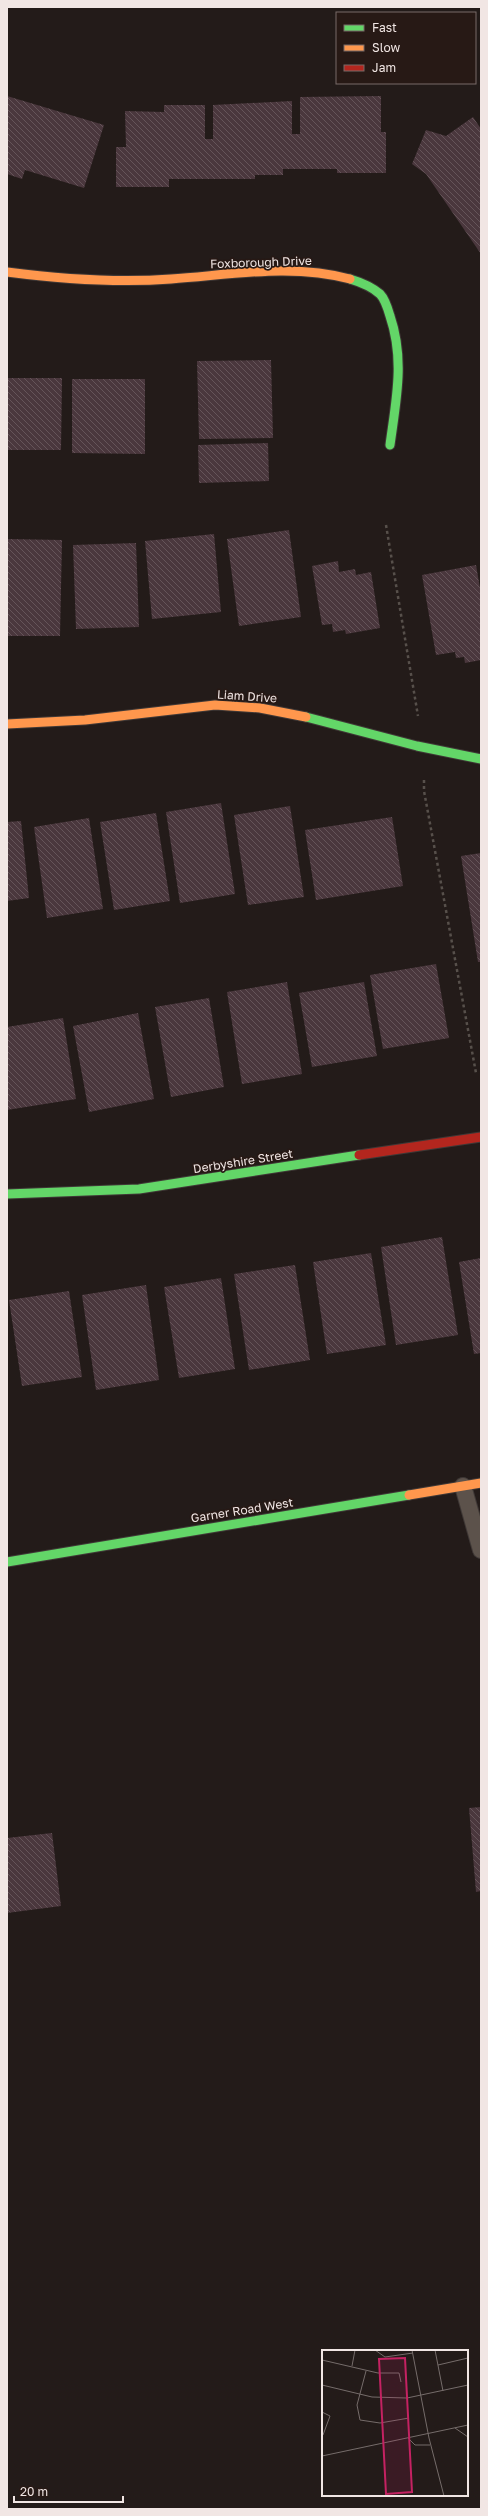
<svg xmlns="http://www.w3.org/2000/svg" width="488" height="2516" viewBox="0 0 488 2516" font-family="'Golos Text',sans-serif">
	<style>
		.building { fill: url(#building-back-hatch) }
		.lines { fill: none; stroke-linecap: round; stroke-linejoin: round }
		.lane-casing { stroke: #3f3836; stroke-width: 18 }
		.fast-casing { stroke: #3f3836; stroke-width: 11 }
		.slow-casing { stroke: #3f3836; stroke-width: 11 }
		.jam-casing { stroke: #3f3836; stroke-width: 11 }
		.path { stroke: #57504b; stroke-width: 2.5; stroke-dasharray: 3 3; stroke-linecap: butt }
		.lane { stroke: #5c524b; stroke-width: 16 }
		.fast { stroke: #63d668; stroke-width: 9 }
		.slow { stroke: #ff974d; stroke-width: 9 }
		.jam { stroke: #b3261e; stroke-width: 9 }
		.labels { text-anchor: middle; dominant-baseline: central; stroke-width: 3.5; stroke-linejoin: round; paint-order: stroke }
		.street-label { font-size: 12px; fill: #f1e6e4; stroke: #271915 }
		.inset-road { fill: none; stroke: #756c6a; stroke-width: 1 }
		.view { fill: #c42262; fill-opacity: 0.15; stroke: #c42262; stroke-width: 2 }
		.inset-edge { fill: none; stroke: #f1e6e4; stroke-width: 2 }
	</style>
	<defs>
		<pattern id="building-back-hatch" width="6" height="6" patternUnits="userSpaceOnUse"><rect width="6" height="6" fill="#4a373d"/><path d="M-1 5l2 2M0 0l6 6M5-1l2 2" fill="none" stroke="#655459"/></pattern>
	</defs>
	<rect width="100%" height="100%" fill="#231b19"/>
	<path class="building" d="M 7,96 L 104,125 L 84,188 L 25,170 L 22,179 L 7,174 Z
		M 381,96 L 381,132 L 386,132 L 386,173 L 337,173 L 337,169 L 283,169 L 283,175 L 255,175 L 255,179 L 169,179 L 169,187 L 116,187 L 116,147 L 126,147 L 125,111 L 164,112 L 164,105 L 205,105 L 205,139 L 213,139 L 213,105 L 292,101 L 292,134 L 300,134 L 300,97 Z
		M 473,117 L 481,129 L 481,254 L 426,174 L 412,164 L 426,130 L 446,136 Z
		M 271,360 L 273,438 L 199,439 L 197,361 Z
		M 7,378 L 62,378 L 61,450 L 7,450 Z
		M 72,379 L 145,379 L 145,454 L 72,453 Z
		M 268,443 L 269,481 L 199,483 L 198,445 Z
		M 289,530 L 301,617 L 239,626 L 227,539 Z
		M 214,534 L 221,612 L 152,619 L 145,541 Z
		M 7,539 L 62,540 L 60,636 L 7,636 Z
		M 136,543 L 139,627 L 76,629 L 73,545 Z
		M 338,561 L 339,572 L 355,569 L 356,575 L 371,572 L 380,628 L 346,634 L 345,630 L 333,632 L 332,624 L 322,625 L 312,566 Z
		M 476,565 L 481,594 L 481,660 L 465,663 L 464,657 L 456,658 L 455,652 L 436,655 L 422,575 Z
		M 221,803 L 235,894 L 180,903 L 166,812 Z
		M 290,806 L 304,897 L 248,905 L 234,815 Z
		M 156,813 L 170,901 L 114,910 L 100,822 Z
		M 392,817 L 403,886 L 316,900 L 305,830 Z
		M 89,818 L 103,909 L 47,918 L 34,827 Z
		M 21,821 L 29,898 L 7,901 L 7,822 Z
		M 481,853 L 481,962 L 478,962 L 461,856 Z
		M 436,964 L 449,1038 L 383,1049 L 370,975 Z
		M 287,982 L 302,1074 L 242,1084 L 227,992 Z
		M 364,982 L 377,1056 L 312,1067 L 299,993 Z
		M 209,998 L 224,1087 L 171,1097 L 155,1007 Z
		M 138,1013 L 154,1099 L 89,1112 L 73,1026 Z
		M 63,1018 L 76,1099 L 7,1110 L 7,1027 Z
		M 442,1237 L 458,1335 L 396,1345 L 381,1247 Z
		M 371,1253 L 386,1345 L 327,1354 L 313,1262 Z
		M 481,1258 L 481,1353 L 474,1354 L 459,1262 Z
		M 295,1265 L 310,1360 L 249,1370 L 234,1274 Z
		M 221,1278 L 235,1369 L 179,1378 L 164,1287 Z
		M 146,1285 L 159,1380 L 96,1390 L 82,1295 Z
		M 69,1291 L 82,1377 L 22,1386 L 9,1300 Z
		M 481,1807 L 481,1891 L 476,1892 L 469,1808 Z
		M 52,1833 L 61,1906 L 7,1913 L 7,1838 Z"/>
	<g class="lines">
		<defs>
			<path id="lane" d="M 463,1486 L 481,1550"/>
			<path id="fast" d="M 350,279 C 360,282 372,287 380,294 C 385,299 388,309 390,316 C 405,360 396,400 390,445
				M 306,717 L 417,746 L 481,759
				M 7,1194 L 139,1189 L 359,1155
				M 7,1562 L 409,1495"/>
			<path id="slow" d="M 7,272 C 61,279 117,283 171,279 C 230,275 292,263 350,279
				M 7,724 L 85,720 L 215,705 L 260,708 L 306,717
				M 409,1495 L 481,1483"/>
			<path id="jam" d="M 359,1155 L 481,1137"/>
		</defs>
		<use href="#lane" class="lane-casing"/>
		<use href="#fast" class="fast-casing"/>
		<use href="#slow" class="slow-casing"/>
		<use href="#jam" class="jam-casing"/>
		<path class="path" d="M 386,525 L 418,716
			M 424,780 L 424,791 L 476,1073"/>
		<use href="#lane" class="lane"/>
		<use href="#fast" class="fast"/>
		<use href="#slow" class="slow"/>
		<use href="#jam" class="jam"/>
	</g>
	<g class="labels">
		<g class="street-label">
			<text transform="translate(261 262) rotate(-2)">Foxborough Drive</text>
			<text transform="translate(247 696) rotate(4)">Liam Drive</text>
			<text transform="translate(243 1161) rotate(-9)">Derbyshire Street</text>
			<text transform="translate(242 1510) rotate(-9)">Garner Road West</text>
		</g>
	</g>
	<g transform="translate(322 2350)">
		<rect width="146" height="146" fill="#231b19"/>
		<path class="inset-road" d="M 53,0 L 63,7 L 91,3M 90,0 L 107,88 L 122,146M 113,0 L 121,41M 0,10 L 56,23 L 77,23 L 79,32M 116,15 L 146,8M 30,16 L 33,0M 44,21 L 35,55 L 38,70 L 58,73 L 87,68M 0,35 L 50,47 L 85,48 L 146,35M 0,62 L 8,66 L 1,85M 133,78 L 146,87M 86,88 L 93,95 L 108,95M 0,106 L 146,75"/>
		<path class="view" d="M 83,8 L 90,142 L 64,144 L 57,9 Z"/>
		<rect width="146" height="146" class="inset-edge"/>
	</g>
	<rect width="488" height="2516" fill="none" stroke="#f1e6e4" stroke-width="16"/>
	<rect x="336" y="12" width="140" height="72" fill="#271915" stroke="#786b68"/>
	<rect x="344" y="25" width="20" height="6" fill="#63d668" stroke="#786b68"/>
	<text x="372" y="32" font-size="12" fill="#f1e6e4">Fast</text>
	<rect x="344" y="45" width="20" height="6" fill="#ff974d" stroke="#786b68"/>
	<text x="372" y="52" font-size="12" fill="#f1e6e4">Slow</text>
	<rect x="344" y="65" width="20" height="6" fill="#b3261e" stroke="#786b68"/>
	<text x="372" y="72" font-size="12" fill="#f1e6e4">Jam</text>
	<path d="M14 2496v6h109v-6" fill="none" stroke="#f1e6e4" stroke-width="2"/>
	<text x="20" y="2496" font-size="12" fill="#f1e6e4" stroke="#271915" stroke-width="3" paint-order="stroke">20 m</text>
</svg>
